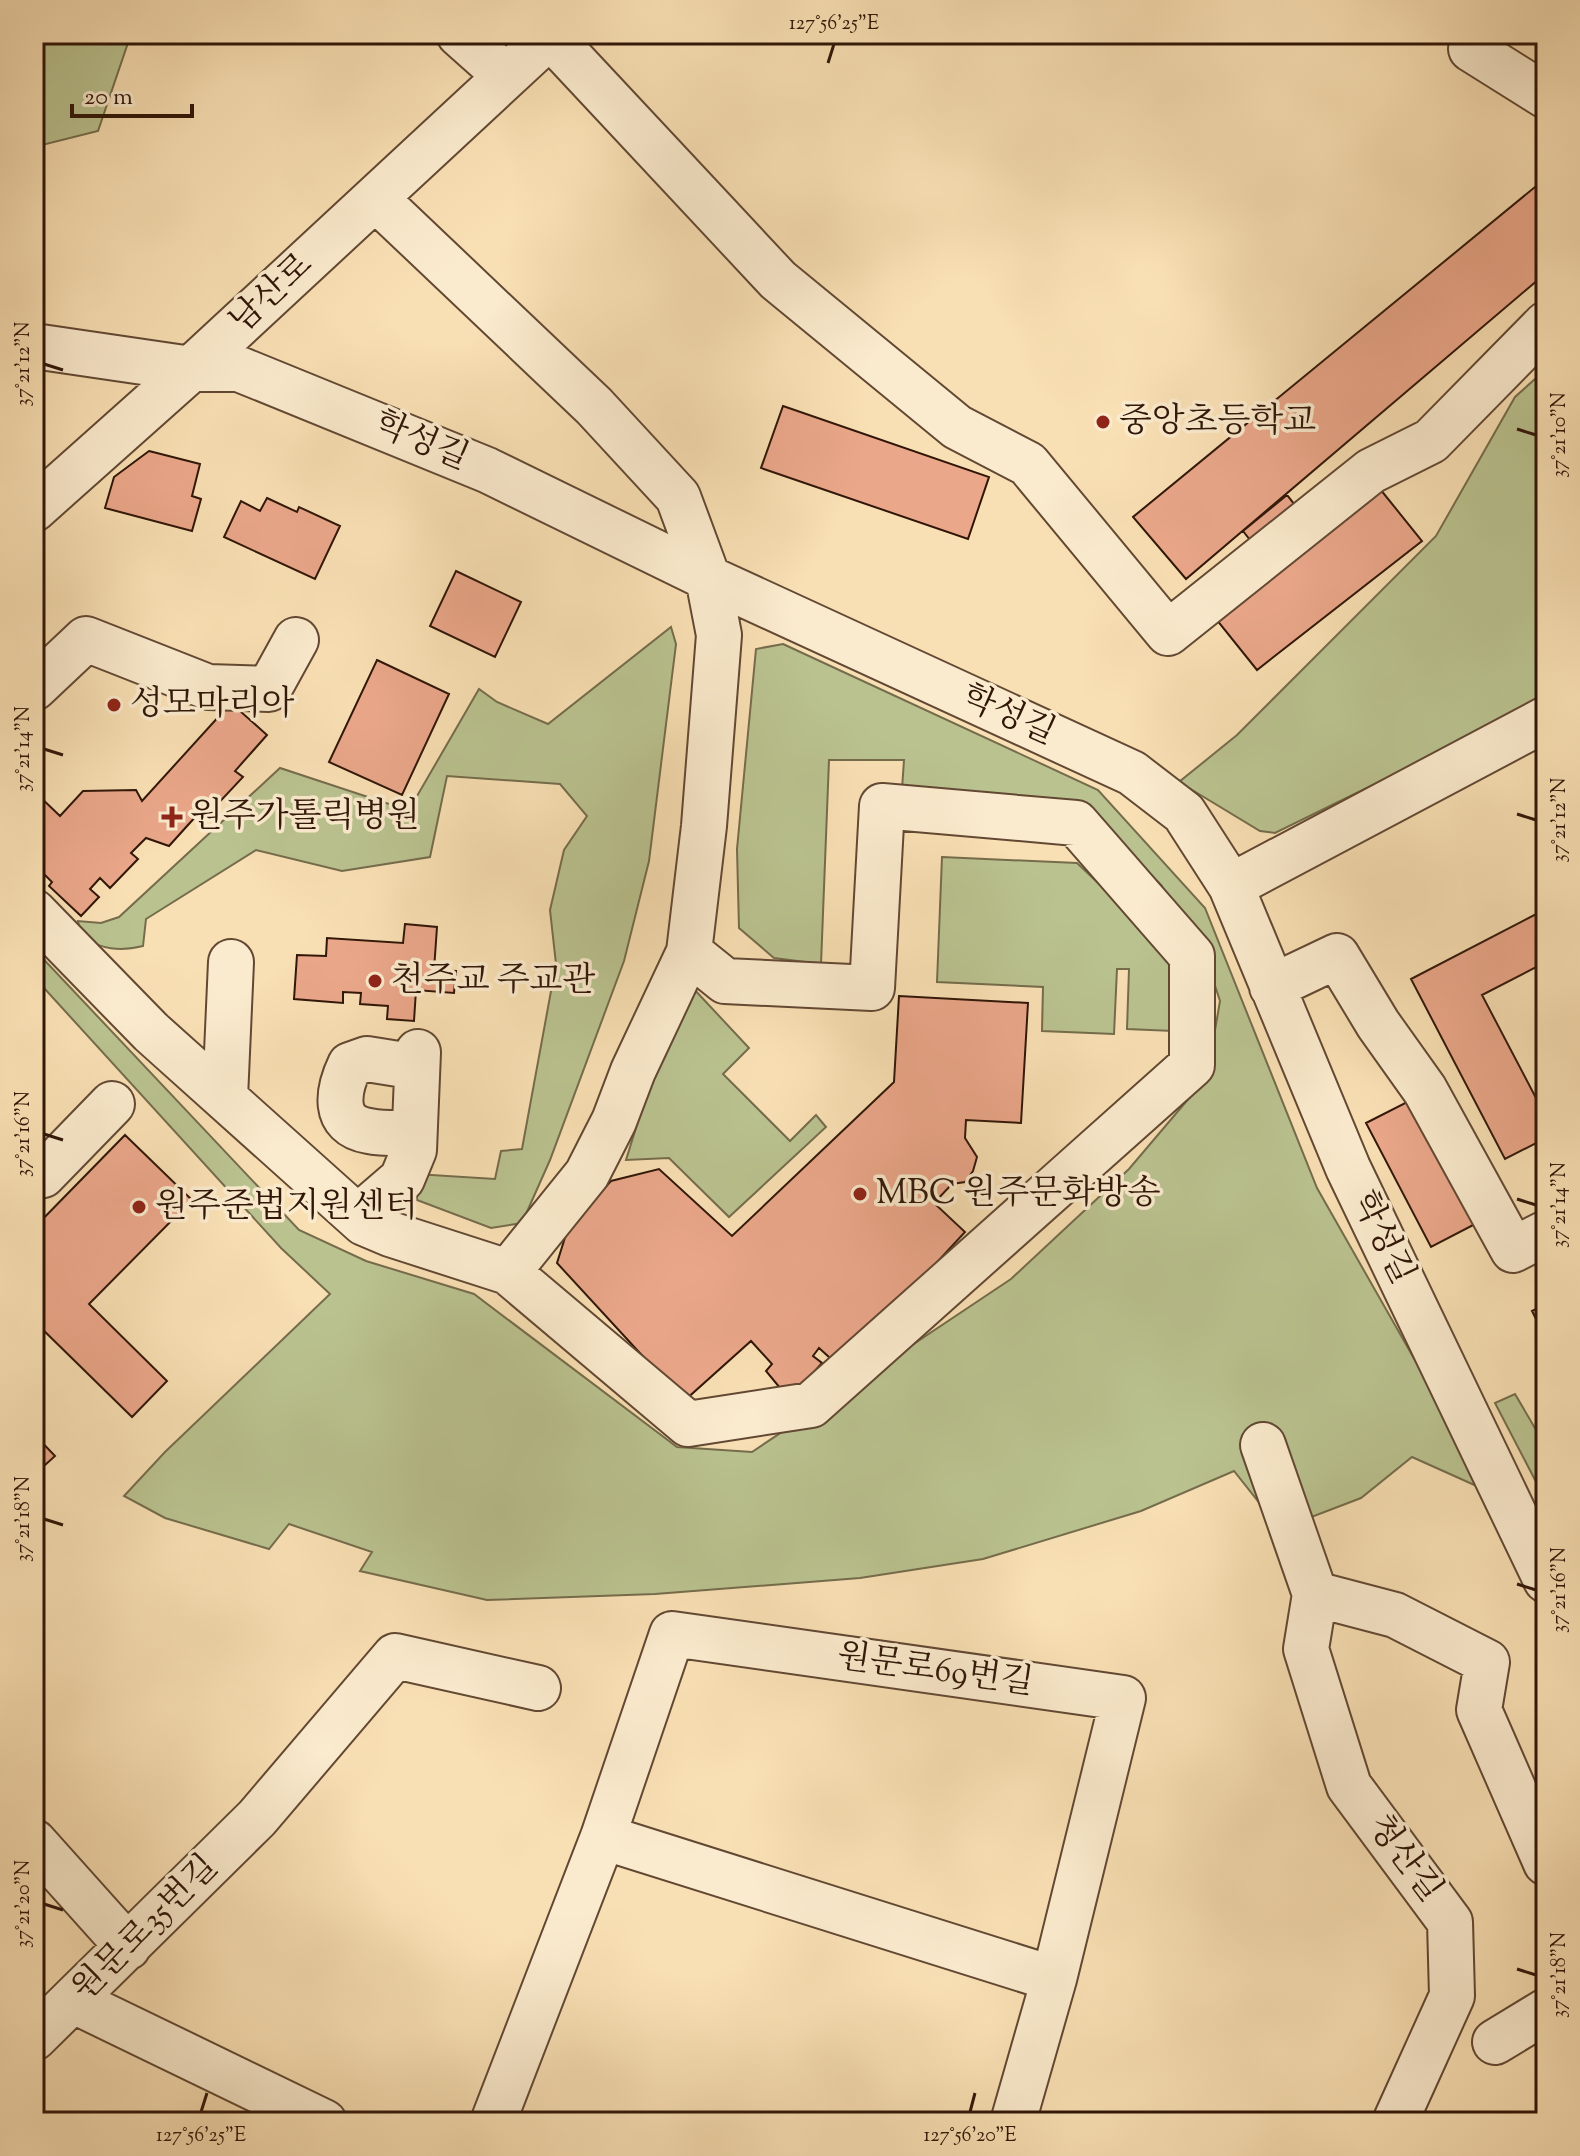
<svg xmlns="http://www.w3.org/2000/svg" width="1580" height="2156" viewBox="0 0 1580 2156" font-family="'Sorts Mill Goudy','Noto Serif KR',serif">
	<style>
		.green { fill: #bac390; stroke: #756c4c; stroke-width: 2 }
		.building { fill: #eba78a; stroke: #301608; stroke-width: 2 }
		.lines { fill: none; stroke-linecap: round; stroke-linejoin: round }
		.minor-casing { stroke: #624833; stroke-width: 48 }
		.minor { stroke: #fbebce; stroke-width: 44 }
		.ticks { fill: none; stroke: #301608; stroke-width: 3 }
		.poi-dot { fill: #8f2418; stroke: #fbebce; stroke-width: 3 }
		.labels { text-anchor: middle; dominant-baseline: central; stroke-width: 7; stroke-linejoin: round; paint-order: stroke }
		.street-label { font-size: 34px; fill: #301608; stroke: #fbebce }
		.poi-label { font-size: 34px; fill: #301608; stroke: #fbebce; text-anchor: start }
		.neatline { fill: none; stroke: #301608; stroke-width: 3 }
		.ticks-label { font-size: 20px; text-anchor: middle; fill: #301608 }
	</style>
	<rect width="100%" height="100%" fill="#f9e0b4"/>
	<filter id="stains"><feTurbulence type="fractalNoise" baseFrequency=".0025" numOctaves="4"/><feColorMatrix values="0 0 0 0 .2 0 0 0 0 .09 0 0 0 0 .02 0 0 0 .5 -.17"/></filter>
	<radialGradient id="worn" r=".72"><stop offset=".6" stop-color="#630" stop-opacity="0"/><stop offset="1" stop-color="#630" stop-opacity=".3"/></radialGradient>
	<path class="green" d="M 34,34 L 131,34 L 98,131 L 34,147 Z
		M 1546,369 L 1546,700 L 1275,833 L 1260,831 L 1179,782 L 1237,735 L 1436,536 L 1515,397 Z
		M 671,627 L 676,644 L 649,861 L 624,961 L 550,1160 L 522,1223 L 491,1228 L 417,1200 L 416,1174 L 495,1179 L 501,1151 L 522,1149 L 556,964 L 550,910 L 564,850 L 587,816 L 560,784 L 447,776 L 430,857 L 342,871 L 256,850 L 146,919 L 143,946 C 119,952 102,949 81,937 L 78,921 L 101,923 L 119,917 L 280,768 L 398,807 L 413,803 L 479,689 L 497,702 L 548,724 Z
		M 783,644 L 1098,790 L 1205,908 L 1317,1188 L 1490,1492 L 1412,1457 L 1361,1498 L 1280,1529 L 1234,1471 L 1141,1511 L 983,1559 L 860,1578 L 655,1594 L 487,1600 L 360,1571 L 372,1552 L 289,1524 L 269,1549 L 165,1518 L 124,1496 L 165,1452 L 330,1294 L 281,1248 L 34,977 L 34,949 L 299,1230 L 366,1261 L 474,1294 L 677,1447 L 752,1452 L 1011,1279 L 1129,1169 L 1207,1077 L 1220,1001 L 1205,955 L 1161,885 L 1108,833 L 902,789 L 904,760 L 829,760 L 821,964 L 774,958 L 739,928 L 737,849 L 756,649 Z
		M 942,857 L 1077,863 L 1176,957 L 1173,1031 L 1127,1029 L 1129,969 L 1117,969 L 1114,1034 L 1042,1031 L 1043,987 L 937,982 Z
		M 692,987 L 749,1048 L 723,1074 L 790,1141 L 816,1115 L 826,1127 L 729,1217 L 669,1158 L 626,1160 L 676,999 Z
		M 1515,1394 L 1546,1447 L 1546,1501 L 1495,1403 Z"/>
	<path class="building" d="M 1546,178 L 1546,273 L 1186,579 L 1133,517 Z
		M 783,406 L 989,477 L 968,539 L 761,468 Z
		M 149,451 L 200,464 L 192,496 L 201,499 L 192,531 L 105,508 L 114,477 Z
		M 1376,484 L 1422,541 L 1257,670 L 1216,619 L 1275,572 L 1243,531 L 1287,495 L 1316,532 Z
		M 267,498 L 297,512 L 299,507 L 340,526 L 315,579 L 224,537 L 241,501 L 260,511 Z
		M 456,571 L 521,602 L 495,657 L 430,626 Z
		M 377,660 L 449,694 L 402,795 L 329,762 Z
		M 231,703 L 267,735 L 235,771 L 243,777 L 213,809 L 207,804 L 169,846 L 146,838 L 131,853 L 138,859 L 110,888 L 100,878 L 90,889 L 99,897 L 81,916 L 49,886 L 52,882 L 34,864 L 34,791 L 60,816 L 83,791 L 136,790 L 142,801 Z
		M 1546,909 L 1546,962 L 1482,995 L 1546,1117 L 1546,1138 L 1505,1159 L 1411,979 Z
		M 405,924 L 437,927 L 434,970 L 456,971 L 454,993 L 416,990 L 414,1021 L 387,1019 L 388,1006 L 360,1004 L 361,993 L 343,992 L 343,1003 L 294,999 L 297,955 L 326,956 L 327,938 L 403,943 Z
		M 899,996 L 1028,1003 L 1021,1123 L 966,1120 L 965,1138 L 977,1157 L 973,1171 L 965,1182 L 952,1184 L 934,1203 L 965,1232 L 840,1367 L 819,1348 L 813,1356 L 822,1363 L 802,1386 L 780,1388 L 766,1371 L 772,1364 L 751,1341 L 684,1401 L 557,1263 L 568,1228 L 611,1181 L 659,1169 L 732,1236 L 894,1082 Z
		M 1415,1098 L 1479,1222 L 1431,1247 L 1366,1123 Z
		M 125,1135 L 192,1200 L 89,1304 L 167,1381 L 132,1417 L 34,1321 L 34,1228 Z
		M 1546,1304 L 1546,1339 L 1532,1311 Z
		M 34,1434 L 55,1456 L 34,1475 Z"/>
	<g class="lines">
		<defs>
			<path id="minor" d="M 459,34 L 505,75
				M 1485,34 L 1471,49 L 1546,96
				M 550,36 L 778,280 L 957,427 L 1028,464 L 1168,633 L 1371,471 L 1431,441 L 1546,324
				M 376,199 L 594,406 L 678,497 L 708,578 L 719,635 L 704,826 L 689,952 L 633,1071 L 614,1121 L 587,1174 L 508,1272
				M 34,346 L 191,369 L 239,369 L 487,470 L 708,578 L 1132,773 L 1184,813 L 1231,886 L 1348,1168 L 1546,1580
				M 34,509 L 191,369 L 552,34
				M 34,688 L 86,639 L 208,687 L 269,689 L 296,640
				M 1231,886 L 1546,719
				M 34,912 L 151,1032 L 364,1223 L 390,1234 L 508,1272 L 688,1424 L 811,1405 L 1192,1065 L 1192,956 L 1076,823 L 882,806 L 872,988 L 725,981 L 689,952
				M 1272,987 L 1337,956 L 1378,1024 L 1425,1090 L 1513,1250 L 1546,1233
				M 225,1098 L 231,962
				M 414,1133 C 399,1133 383,1134 369,1131 C 331,1125 338,1090 350,1065 L 367,1059 L 417,1067
				M 34,1177 L 43,1175 L 112,1104
				M 358,1217 L 402,1179 L 414,1150 L 418,1052
				M 1263,1445 L 1315,1594 L 1306,1649 L 1349,1786 L 1450,1922 L 1452,1996 L 1395,2122
				M 1315,1594 L 1395,1615 L 1487,1662 L 1479,1710 L 1546,1863
				M 603,1837 L 1054,1979
				M 34,1842 L 128,1947
				M 74,2001 L 324,2122
				M 34,2038 L 257,1818 L 395,1656 L 538,1688
				M 1495,2042 L 1546,2011
				M 493,2122 L 603,1837 L 672,1634 L 1123,1698 L 1054,1979 L 1013,2122"/>
		</defs>
		<use href="#minor" class="minor-casing"/>
		<use href="#minor" class="minor"/>
	</g>
	<path class="ticks" d="M 828,63 L 834,44M 44,364 L 63,370M 1517,429 L 1536,435M 44,749 L 63,755M 1517,814 L 1536,820M 44,1134 L 63,1140M 1517,1199 L 1536,1205M 44,1519 L 63,1525M 1517,1584 L 1536,1590M 44,1904 L 63,1910M 1517,1969 L 1536,1975M 201,2112 L 207,2093M 970,2112 L 975,2093"/>
	<g class="poi-dot">
		<circle cx="1103" cy="422" r="8"/>
		<circle cx="114" cy="705" r="8"/>
		<path d="M168 805h8v8h8v8h-8v8h-8v-8h-8v-8h8z"/>
		<circle cx="375" cy="981" r="8"/>
		<circle cx="860" cy="1194" r="8"/>
		<circle cx="139" cy="1207" r="8"/>
	</g>
	<g class="labels">
		<g class="street-label">
			<text transform="translate(272 294) rotate(-43)">남산로</text>
			<text transform="translate(421 442) rotate(23)">학성길</text>
			<text transform="translate(1008 716) rotate(24)">학성길</text>
			<text transform="translate(1382 1238) rotate(64)">학성길</text>
			<text transform="translate(935 1671) rotate(8)">원문로69번길</text>
			<text transform="translate(1404 1859) rotate(53)">청산길</text>
			<text transform="translate(146 1929) rotate(-45)">원문로35번길</text>
		</g>
		<g class="poi-label">
			<text x="1119" y="422">중앙초등학교</text>
			<text x="130" y="705">성모마리아</text>
			<text x="190" y="817">원주가톨릭병원</text>
			<text x="391" y="981">천주교 주교관</text>
			<text x="876" y="1194">MBC 원주문화방송</text>
			<text x="155" y="1207">원주준법지원센터</text>
		</g>
	</g>
	<rect width="1580" height="2156" fill="none" stroke="#f9e0b4" stroke-width="88"/>
	<path d="M72 104v12h120v-12" fill="none" stroke="#301608" stroke-width="4"/>
	<text x="84" y="104" font-size="24" fill="#301608" stroke="#fbebce" stroke-width="6" paint-order="stroke">20 m</text>
	<rect x="44" y="44" width="1492" height="2068" class="neatline"/>
	<g class="ticks-label">
		<text x="834" y="29">127°56'25"E</text>
		<text transform="translate(22 364) rotate(-90)" y="7">37°21'12"N</text>
		<text transform="translate(1558 435) rotate(-90)" y="7">37°21'10"N</text>
		<text transform="translate(22 749) rotate(-90)" y="7">37°21'14"N</text>
		<text transform="translate(1558 820) rotate(-90)" y="7">37°21'12"N</text>
		<text transform="translate(22 1134) rotate(-90)" y="7">37°21'16"N</text>
		<text transform="translate(1558 1205) rotate(-90)" y="7">37°21'14"N</text>
		<text transform="translate(22 1519) rotate(-90)" y="7">37°21'18"N</text>
		<text transform="translate(1558 1590) rotate(-90)" y="7">37°21'16"N</text>
		<text transform="translate(22 1904) rotate(-90)" y="7">37°21'20"N</text>
		<text transform="translate(1558 1975) rotate(-90)" y="7">37°21'18"N</text>
		<text x="201" y="2141">127°56'25"E</text>
		<text x="970" y="2141">127°56'20"E</text>
	</g>
	<rect width="100%" height="100%" filter="url(#stains)"/>
	<rect width="100%" height="100%" fill="url(#worn)"/>
</svg>
